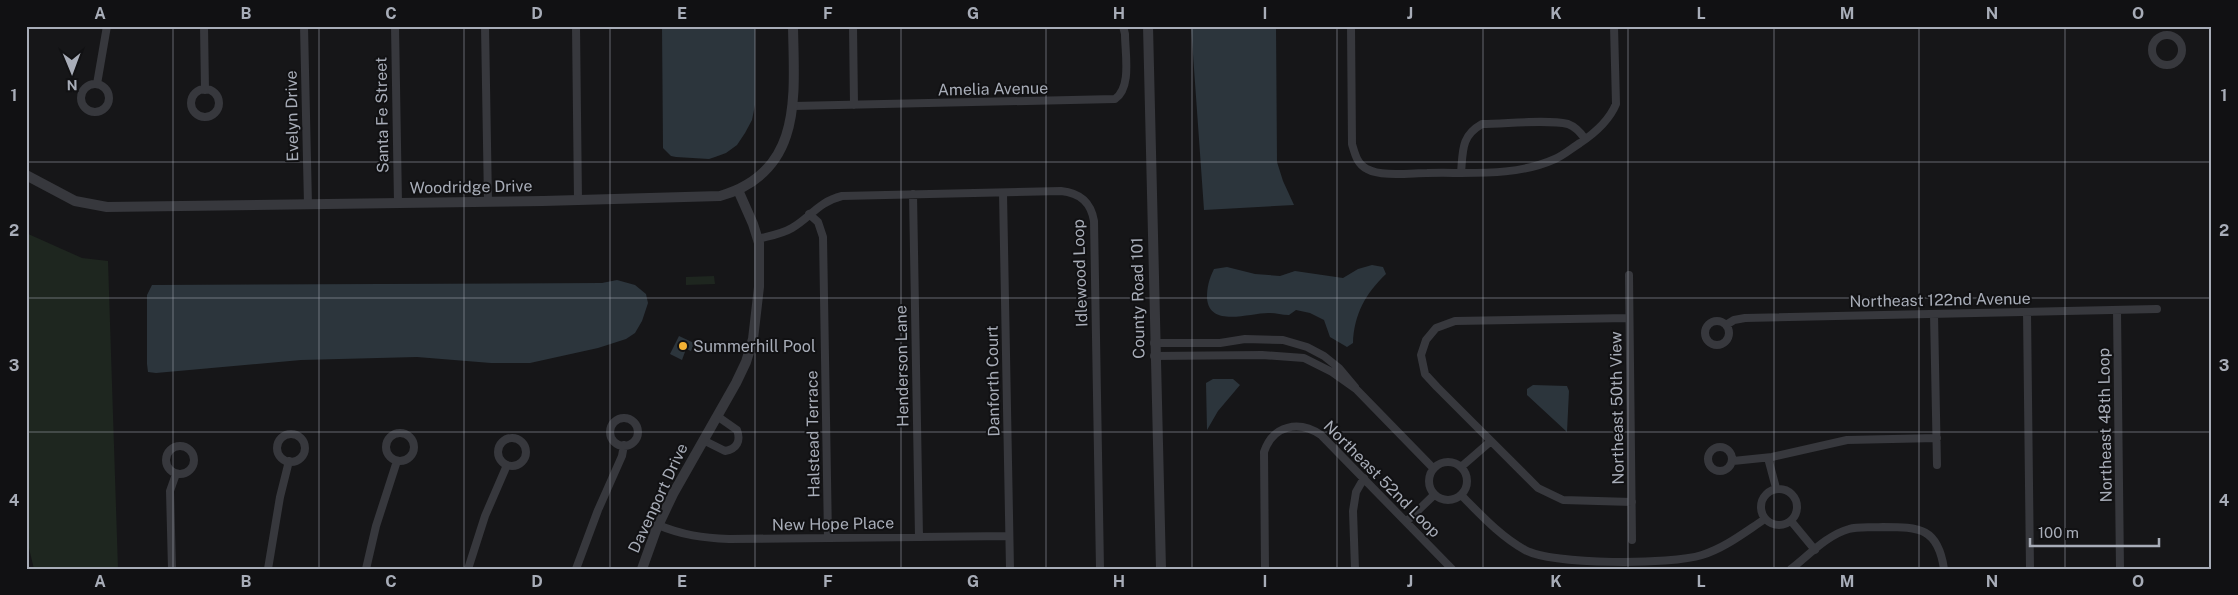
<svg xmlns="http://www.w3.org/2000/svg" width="2238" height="595" viewBox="0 0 2238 595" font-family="'Public Sans',sans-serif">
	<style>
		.green { fill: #1e261f }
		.water { fill: #2c353c }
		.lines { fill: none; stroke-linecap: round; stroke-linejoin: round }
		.minor { stroke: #37383d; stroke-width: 8 }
		.tertiary { stroke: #37383d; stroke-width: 10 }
		.grid { fill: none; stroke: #a8adb8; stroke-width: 1; stroke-opacity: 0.55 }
		.poi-dot { fill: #f2b134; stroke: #111113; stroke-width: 2 }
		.labels { text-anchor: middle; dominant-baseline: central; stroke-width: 4; stroke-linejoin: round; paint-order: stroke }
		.street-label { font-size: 16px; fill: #a8adb8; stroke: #111113 }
		.poi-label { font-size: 16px; fill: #a8adb8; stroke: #111113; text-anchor: start }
		.neatline { fill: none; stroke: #a8adb8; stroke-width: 2 }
		.grid-label { font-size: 16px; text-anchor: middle; font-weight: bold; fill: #a8adb8 }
	</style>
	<rect width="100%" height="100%" fill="#161618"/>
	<path class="green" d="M 26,233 L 82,258 L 108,261 L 118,569 L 34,569 L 26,536 Z
		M 714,276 L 715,284 L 686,285 L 686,277 Z"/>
	<path class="water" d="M 662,26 L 755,26 L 755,105 L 752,120 L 745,133 L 737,145 L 726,153 L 715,157 L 709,159 L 676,157 L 671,156 L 663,148 Z
		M 1191,26 L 1276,26 L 1277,162 L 1283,181 L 1294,205 L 1204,210 Z
		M 1372,265 L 1383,267 L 1386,274 C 1366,293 1354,314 1353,343 L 1347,347 L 1330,337 L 1324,320 L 1310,313 L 1296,310 L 1289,315 C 1282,315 1276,313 1270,313 C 1252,312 1209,329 1207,298 C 1207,287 1209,279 1214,269 L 1227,267 L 1255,274 L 1280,276 L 1295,271 L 1343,278 L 1358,269 Z
		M 617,280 L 635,285 L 646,294 L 648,303 L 642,321 L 635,333 L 626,339 L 598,348 L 530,363 L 491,363 L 417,357 L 301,360 L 156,373 L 148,372 L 147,364 L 147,295 L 152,285 L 602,283 Z
		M 679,336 L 694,343 L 691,351 L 686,349 L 682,360 L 670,354 Z
		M 1213,379 L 1233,379 L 1240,385 L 1218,411 L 1207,430 L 1206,383 Z
		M 1533,385 L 1567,386 L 1569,391 L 1567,432 L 1527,395 L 1527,389 Z"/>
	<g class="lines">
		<path class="minor" d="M 204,26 L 205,90
			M 304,26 L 308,205
			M 395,26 L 398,203
			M 485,26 L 488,202
			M 576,26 L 578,201
			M 853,26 L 854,105
			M 1351,26 L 1352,144 C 1355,154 1357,164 1367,169 C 1381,177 1411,173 1427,173 C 1470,172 1515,177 1555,159 C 1564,155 1572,148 1580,143 C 1595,133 1609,121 1616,104 L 1614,26
			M2152 50a15 15 0 1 1 30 0a15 15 0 1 1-30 0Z
			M 97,84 L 107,26
			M81 98a14 14 0 1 1 28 0a14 14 0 1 1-28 0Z
			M191 103a14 14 0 1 1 28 0a14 14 0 1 1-28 0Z
			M 793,106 L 1115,99 C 1132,87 1125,54 1125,34 L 1123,26
			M 1461,173 C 1463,150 1461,136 1482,124 C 1506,124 1546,119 1568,124 C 1576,127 1581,133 1585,139
			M 1003,193 L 1010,569
			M 913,194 L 919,537
			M 809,214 L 818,222 L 823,237 L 828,538
			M 758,239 C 769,236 782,234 792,228 C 811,217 818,202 842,196 L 1061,191 C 1081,193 1091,203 1094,221 L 1100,569
			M 1629,275 L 1632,540
			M 2117,311 L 2120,569
			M 2027,312 L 2030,569
			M 1934,314 L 1937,465
			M 1629,318 L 1455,321 L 1436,328 L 1426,340 L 1421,355 L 1425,374 L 1437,387 L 1538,488 L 1563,500 L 1632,502
			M1705 333a12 12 0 1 1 24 0a12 12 0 1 1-24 0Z
			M 1726,325 L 1734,320 L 1745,318 L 2157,309
			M 1154,343 L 1220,343 L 1245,339 L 1283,340 L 1307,347 L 1324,356 L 1339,368 L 1355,387
			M 1154,356 L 1262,355 L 1304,358 L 1332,372 L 1356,389 L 1433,468
			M610 432a14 14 0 1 1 28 0a14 14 0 1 1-28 0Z
			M386 447a14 14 0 1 1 28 0a14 14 0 1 1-28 0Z
			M277 448a14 14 0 1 1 28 0a14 14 0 1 1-28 0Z
			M498 452a14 14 0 1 1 28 0a14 14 0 1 1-28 0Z
			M 703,440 L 725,451 C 737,449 741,441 737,430 L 717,416
			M166 460a14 14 0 1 1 28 0a14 14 0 1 1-28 0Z
			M1708 459a12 12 0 1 1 24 0a12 12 0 1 1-24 0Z
			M 1768,458 L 1776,488
			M 1733,461 L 1772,457 L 1847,440 L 1937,438
			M1429 481a19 19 0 1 1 38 0a19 19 0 1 1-38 0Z
			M 1461,467 L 1491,441
			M1761 507a18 18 0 1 1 36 0a18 18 0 1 1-36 0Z
			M 1461,495 C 1481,515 1500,536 1525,550 C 1553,565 1671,565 1702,555 C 1725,548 1745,532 1765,519
			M 1791,521 L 1815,550
			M 1406,522 L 1434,495
			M 658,525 C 682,535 703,538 729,539 L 1009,536
			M 172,569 L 170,491 L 176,474
			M 268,569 L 280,497 L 289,461
			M 366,569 L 376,526 L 397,461
			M 468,569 L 485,516 L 507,465
			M 576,569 L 598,510 L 622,456 L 624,445
			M 1265,569 L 1264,452 C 1273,425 1299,420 1321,435 L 1452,569
			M 1355,569 L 1353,511 L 1356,492 L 1364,478
			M 1791,569 C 1808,556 1827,535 1849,529 C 1859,526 1872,528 1883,527 C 1920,527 1938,528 1944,569"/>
		<path class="tertiary" d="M 1148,26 L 1161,569
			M 26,175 L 75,201 L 107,207 L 543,201 L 720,196 C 804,172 794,95 793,26
			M 642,569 L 656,530 L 673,494 L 736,383 L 746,362 L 753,339 L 759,287 L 759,243 L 753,224 L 738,190"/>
	</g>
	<path class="grid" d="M 173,26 L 173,569M 319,26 L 319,569M 464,26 L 464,569M 610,26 L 610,569M 755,26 L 755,569M 901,26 L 901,569M 1046,26 L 1046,569M 1192,26 L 1192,569M 1337,26 L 1337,569M 1483,26 L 1483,569M 1628,26 L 1628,569M 1774,26 L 1774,569M 1919,26 L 1919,569M 2065,26 L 2065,569M 26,162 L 2212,162M 26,298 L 2212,298M 26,432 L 2212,432"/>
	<circle class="poi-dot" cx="683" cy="346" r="5"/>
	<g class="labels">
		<g class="street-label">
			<text transform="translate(993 89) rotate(-1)">Amelia Avenue</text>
			<text transform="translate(382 115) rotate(-91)">Santa Fe Street</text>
			<text transform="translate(292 116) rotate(-91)">Evelyn Drive</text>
			<text transform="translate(471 187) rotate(-1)">Woodridge Drive</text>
			<text transform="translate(1080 273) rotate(-92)">Idlewood Loop</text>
			<text transform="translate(1138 298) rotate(-91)">County Road 101</text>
			<text transform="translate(1940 300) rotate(-1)">Northeast 122nd Avenue</text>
			<text transform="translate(902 366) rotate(-91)">Henderson Lane</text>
			<text transform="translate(993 381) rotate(-91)">Danforth Court</text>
			<text transform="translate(1617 408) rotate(-91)">Northeast 50th View</text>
			<text transform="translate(2105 425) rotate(-91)">Northeast 48th Loop</text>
			<text transform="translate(813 434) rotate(-91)">Halstead Terrace</text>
			<text transform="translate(1382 479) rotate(45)">Northeast 52nd Loop</text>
			<text transform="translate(658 498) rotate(-65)">Davenport Drive</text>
			<text transform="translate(833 524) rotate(-1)">New Hope Place</text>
		</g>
		<g class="poi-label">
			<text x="693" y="346">Summerhill Pool</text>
		</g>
	</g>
	<rect width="2238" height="595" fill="none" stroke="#111113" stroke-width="55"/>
	<g transform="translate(72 72) rotate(179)" stroke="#111113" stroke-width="4" paint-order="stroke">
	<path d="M0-4L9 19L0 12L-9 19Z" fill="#a8adb8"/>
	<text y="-8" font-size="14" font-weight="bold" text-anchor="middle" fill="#a8adb8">N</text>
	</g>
	<path d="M2030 538v8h129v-8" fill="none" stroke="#a8adb8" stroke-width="2.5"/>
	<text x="2038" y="538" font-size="15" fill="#a8adb8" stroke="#111113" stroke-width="4" paint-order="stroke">100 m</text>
	<rect x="28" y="28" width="2182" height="540" class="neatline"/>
	<g class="grid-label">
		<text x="100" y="19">A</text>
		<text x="246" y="19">B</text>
		<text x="391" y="19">C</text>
		<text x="537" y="19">D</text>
		<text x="682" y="19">E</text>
		<text x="828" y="19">F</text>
		<text x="973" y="19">G</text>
		<text x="1119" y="19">H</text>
		<text x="1265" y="19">I</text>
		<text x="1410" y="19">J</text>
		<text x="1556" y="19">K</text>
		<text x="1701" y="19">L</text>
		<text x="1847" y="19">M</text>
		<text x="1992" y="19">N</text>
		<text x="2138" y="19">O</text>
		<text x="14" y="101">1</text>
		<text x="2224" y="101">1</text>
		<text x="14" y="236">2</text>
		<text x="2224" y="236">2</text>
		<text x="14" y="371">3</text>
		<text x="2224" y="371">3</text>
		<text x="14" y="506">4</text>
		<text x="2224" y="506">4</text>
		<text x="100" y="587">A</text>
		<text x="246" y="587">B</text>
		<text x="391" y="587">C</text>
		<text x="537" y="587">D</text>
		<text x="682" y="587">E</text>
		<text x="828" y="587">F</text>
		<text x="973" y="587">G</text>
		<text x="1119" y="587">H</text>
		<text x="1265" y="587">I</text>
		<text x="1410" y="587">J</text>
		<text x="1556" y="587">K</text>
		<text x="1701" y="587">L</text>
		<text x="1847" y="587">M</text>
		<text x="1992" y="587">N</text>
		<text x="2138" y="587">O</text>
	</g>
</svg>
